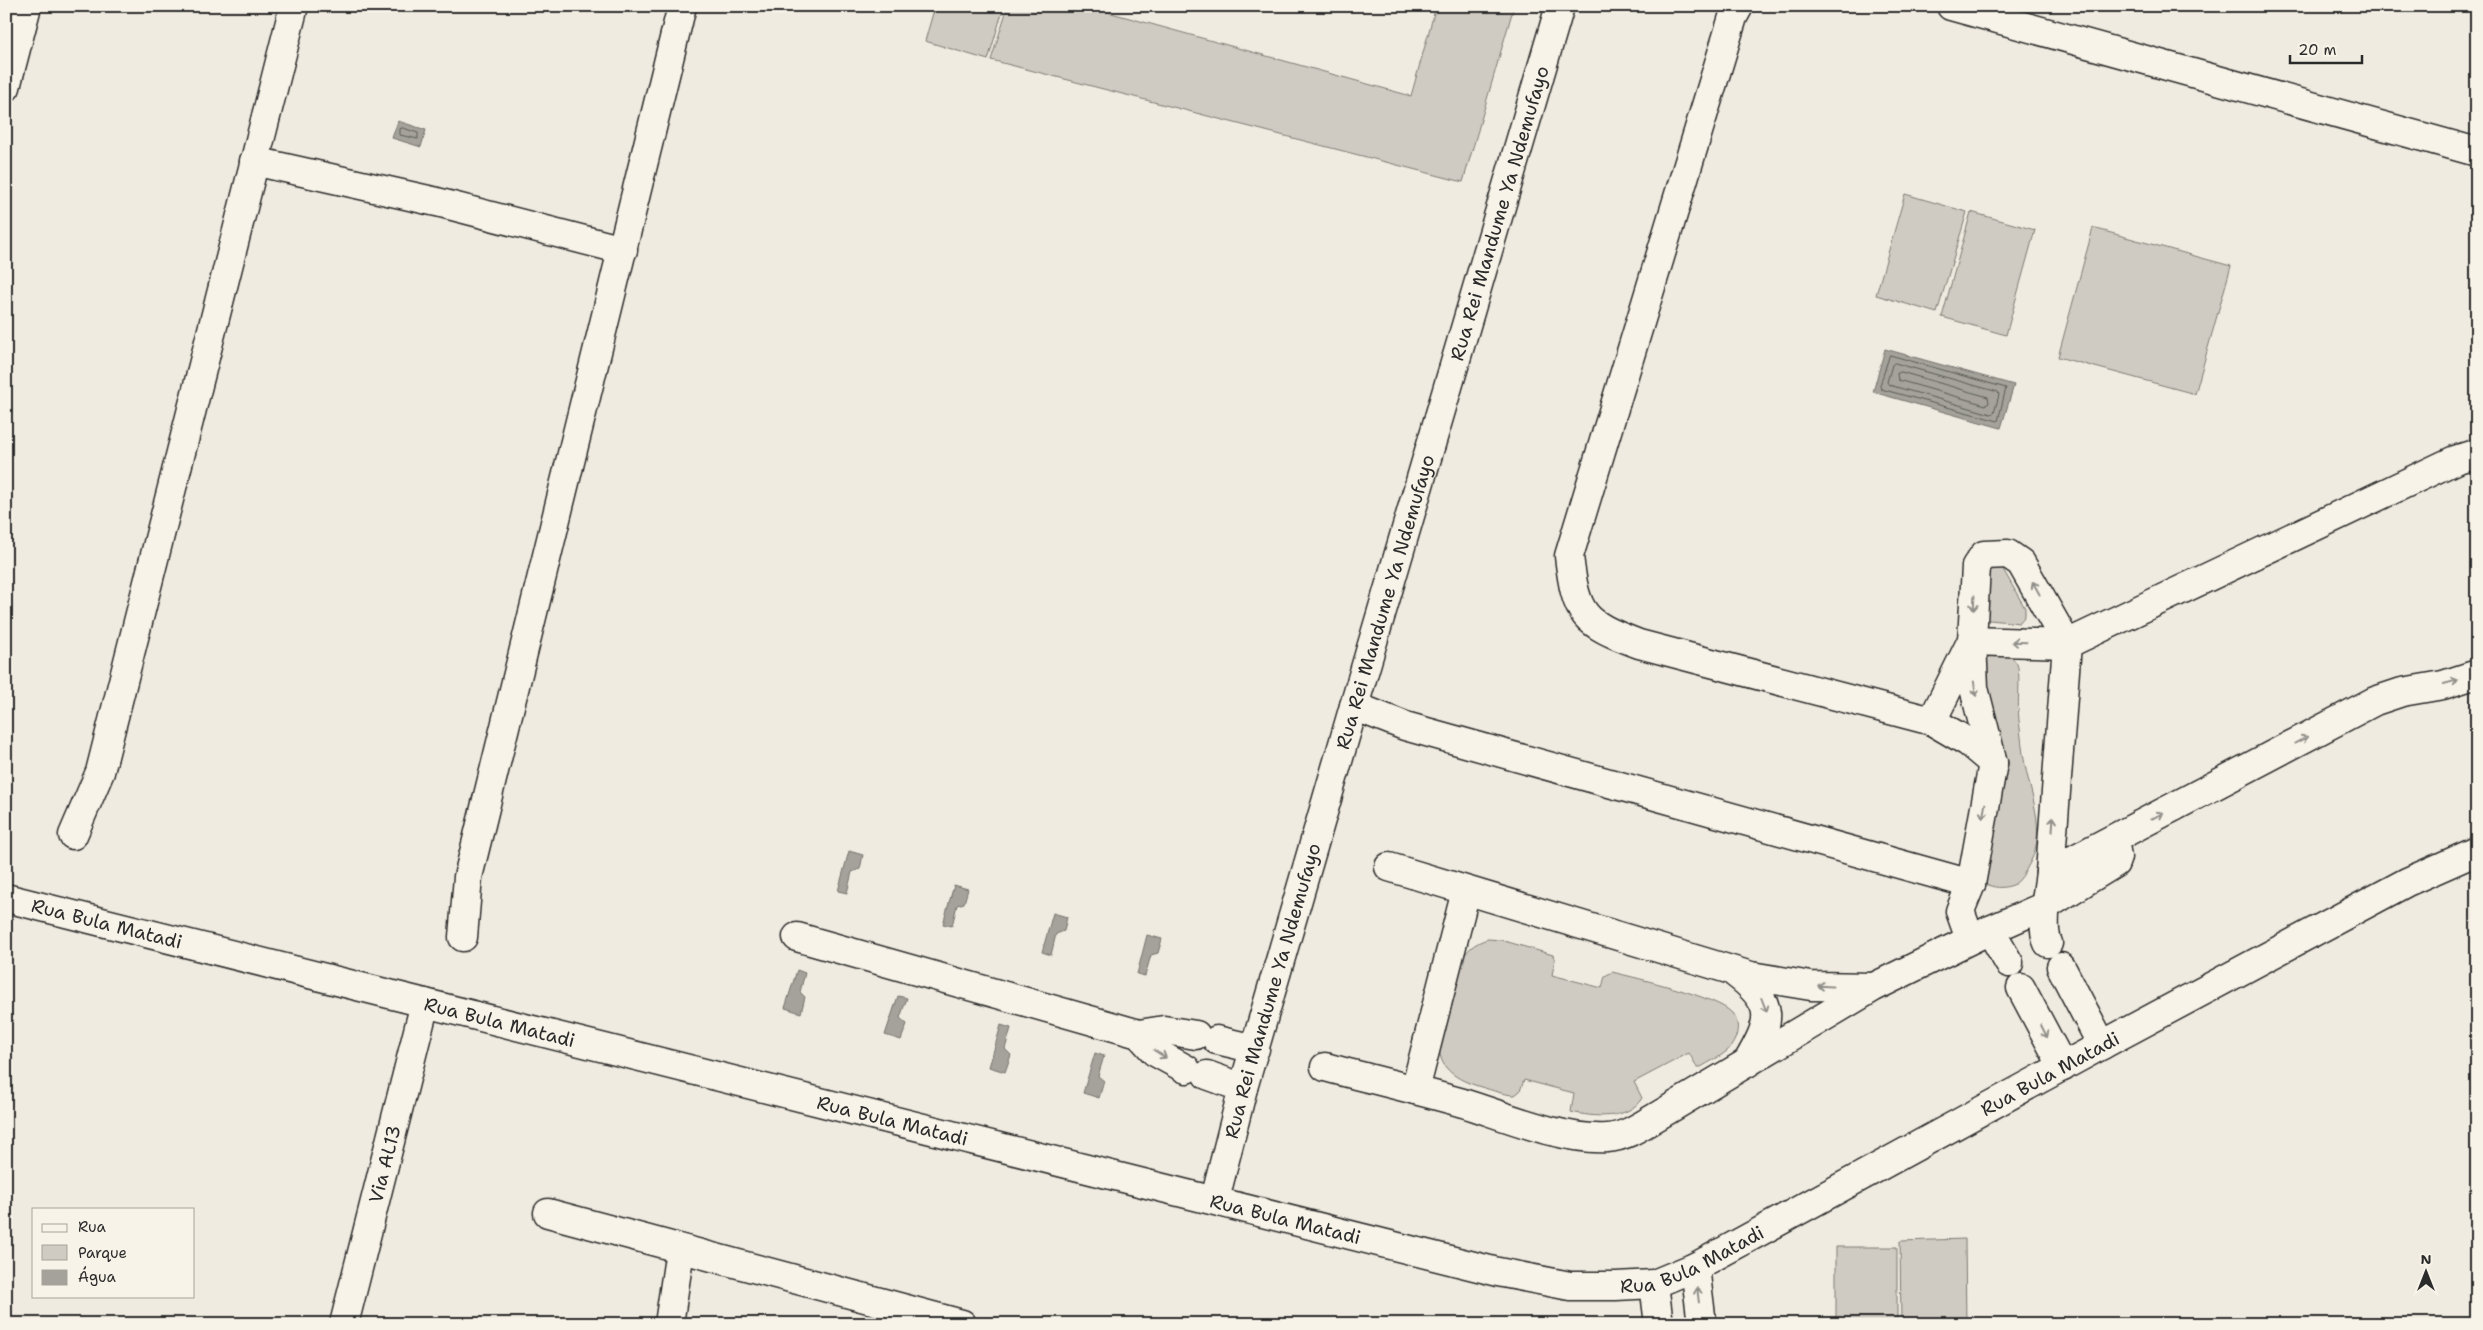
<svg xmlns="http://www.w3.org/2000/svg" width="2483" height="1330" viewBox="0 0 2483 1330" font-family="'Shantell Sans',sans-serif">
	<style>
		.green { fill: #cfcbc2; stroke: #7d7b76 }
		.water { fill: #a4a29a; stroke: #74726e }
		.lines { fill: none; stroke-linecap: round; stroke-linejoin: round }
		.shore { stroke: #5b5b57; stroke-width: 1 }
		.minor-casing { stroke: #2b2b2b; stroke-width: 31 }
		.minor { stroke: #f7f3e8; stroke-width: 28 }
		.oneway { stroke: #918f8a }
		.labels { text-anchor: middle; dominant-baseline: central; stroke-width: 5; stroke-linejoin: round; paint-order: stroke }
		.street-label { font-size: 19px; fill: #2b2b2b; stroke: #f7f3e8 }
	</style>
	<rect width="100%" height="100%" fill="#efebe0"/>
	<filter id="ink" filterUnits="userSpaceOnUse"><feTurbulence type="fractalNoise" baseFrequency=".02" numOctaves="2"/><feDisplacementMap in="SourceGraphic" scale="10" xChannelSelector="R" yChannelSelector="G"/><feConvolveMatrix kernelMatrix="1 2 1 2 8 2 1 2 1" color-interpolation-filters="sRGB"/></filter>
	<g filter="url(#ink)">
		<path class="green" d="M 935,6 L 1004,6 L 988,60 L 925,41 Z
			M 1008,6 L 1086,6 L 1411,96 L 1436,6 L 1514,6 L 1463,182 L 991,60 Z
			M 1905,194 L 1967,212 L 1937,313 L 1876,295 Z
			M 1971,212 L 2035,230 L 2006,335 L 1942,317 Z
			M 2093,228 L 2231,266 L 2195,394 L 2058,357 Z
			M 2000,564 L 2025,608 L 2025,616 L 2019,623 L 1980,619 L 1981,571 Z
			M 2004,651 C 2008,654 2014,658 2017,664 C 2021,674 2017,705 2019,720 C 2021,735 2022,751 2025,765 C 2032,800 2048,835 2027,868 C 2024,874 2019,882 2013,885 C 1999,890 1989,887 1978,879 L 1996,792 L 1968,658 Z
			M 1488,939 L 1501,940 L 1553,955 L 1555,960 L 1552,975 L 1602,988 L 1605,976 L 1612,972 C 1637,978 1718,997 1732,1013 C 1742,1024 1737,1041 1727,1051 C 1720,1057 1709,1062 1701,1067 L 1697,1067 L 1689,1053 L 1634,1082 L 1642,1098 C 1628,1121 1593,1117 1571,1112 L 1574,1093 L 1524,1080 L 1520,1091 L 1515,1095 C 1504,1095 1492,1090 1481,1087 C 1425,1071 1437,1041 1450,996 C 1458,971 1459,947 1488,939 Z
			M 1965,1239 L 1966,1324 L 1901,1324 L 1900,1241 Z
			M 1836,1247 L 1897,1247 L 1897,1324 L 1836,1324 Z"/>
		<path class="water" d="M 398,121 L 426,130 L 421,147 L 392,138 Z
			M 1885,349 L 2014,385 L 2001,428 L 1873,392 Z
			M 849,851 L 863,855 L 860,869 L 852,872 L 847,893 L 838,891 Z
			M 954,885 L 968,889 L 964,903 L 957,905 L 952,926 L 943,924 Z
			M 1053,913 L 1067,917 L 1064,931 L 1056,934 L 1051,955 L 1042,952 Z
			M 1147,935 L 1162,939 L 1158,953 L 1151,955 L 1145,976 L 1137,974 Z
			M 797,970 L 805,973 L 800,992 L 805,997 L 801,1013 L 785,1008 Z
			M 898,996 L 907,998 L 900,1018 L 907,1024 L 901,1040 L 885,1035 Z
			M 1001,1025 L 1011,1028 L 1005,1049 L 1011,1055 L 1005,1072 L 989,1067 Z
			M 1095,1053 L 1104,1056 L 1098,1076 L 1104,1081 L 1099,1098 L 1083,1093 Z"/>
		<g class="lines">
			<path class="shore" d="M 403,128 L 418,133 L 418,139 L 400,135 L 400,129 Z
				M 1890,355 L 2006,388 L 1998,421 L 1881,389 L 1880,386 Z
				M 1895,363 L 1998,392 L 1999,395 L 1994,413 L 1991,414 L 1889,385 L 1887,382 L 1892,365 Z
				M 1901,372 L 1988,397 L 1989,403 L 1986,405 L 1898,380 L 1897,374 Z"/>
			<defs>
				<g id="minor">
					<path d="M 1739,6 L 1733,17 L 1569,556 C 1576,616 1583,623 1639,644 L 1932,721 L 1968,742 L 1993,763"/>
					<path d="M 1951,6 L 2477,152"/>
					<path d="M 6,87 L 27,6"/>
					<path d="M 254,161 L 437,202 L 623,250"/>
					<path d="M 1972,641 L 2067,644 L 2455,460 L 2477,453"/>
					<path d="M 1354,706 L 1405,726 L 1971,884"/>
					<path d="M 1932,721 L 1971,642"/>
					<path d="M 73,835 L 100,772 L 294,6"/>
					<path d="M 1389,867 L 1751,976 L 1811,986 L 1873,987"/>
					<path id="s1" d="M 6,898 L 1498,1272 L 1570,1286 L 1616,1286 L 1654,1284 L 1695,1267 L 2102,1045 L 2407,882 L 2477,851"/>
					<path d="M 1990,930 L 2009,963"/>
					<path d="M 463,937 L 468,877 L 682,6"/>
					<path d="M 797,937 L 1139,1034 L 1164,1030 L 1196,1035"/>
					<path d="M 1970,939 L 1960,911 L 1971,884 L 1993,763 L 1974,688 L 1972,641 L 1976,566 L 1984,555 L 2008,554 L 2021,563 L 2067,644 L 2050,872"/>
					<path d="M 2048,943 C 2040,926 2048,891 2050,872 L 2375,701 L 2402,692 L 2443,685 L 2477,674"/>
					<path d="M 2061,967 L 2102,1045"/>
					<path d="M 1735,973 C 1777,1005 1772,1020 1747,1063"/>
					<path d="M 2021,988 L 2063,1067"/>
					<path d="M 1139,1034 L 1155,1052 L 1186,1069"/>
					<path d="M 1217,1040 L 1255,1049"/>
					<path d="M 1325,1067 C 1371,1079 1417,1090 1463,1103 C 1505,1116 1564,1141 1607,1138 C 1625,1137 1641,1126 1656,1117 L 1874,987 L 1990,930 L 2047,905 L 2115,863 L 2117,857 L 2114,839"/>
					<path d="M 1207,1075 L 1243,1088"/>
					<path d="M 1415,1090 L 1466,891"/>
					<path id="s2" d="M 1215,1199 L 1243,1088 L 1354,706 L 1560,6"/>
					<path d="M 548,1213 L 962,1324"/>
					<path d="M 1695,1267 L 1702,1324"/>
					<path d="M 1654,1284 L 1659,1324"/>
					<path id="s3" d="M 344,1324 L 425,1003"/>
					<path d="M 669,1324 L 680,1250"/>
				</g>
			</defs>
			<use href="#minor" class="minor-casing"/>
			<use href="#minor" class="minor"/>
		</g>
		<defs><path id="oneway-shaft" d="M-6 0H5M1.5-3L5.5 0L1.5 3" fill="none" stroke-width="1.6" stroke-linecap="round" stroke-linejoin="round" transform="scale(1.25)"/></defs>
		<g class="oneway">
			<use href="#oneway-shaft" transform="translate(2036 588) rotate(-119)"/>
			<use href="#oneway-shaft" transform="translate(1974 603) rotate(93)"/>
			<use href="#oneway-shaft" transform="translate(2019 642) rotate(-178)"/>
			<use href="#oneway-shaft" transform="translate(2451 682) rotate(-15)"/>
			<use href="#oneway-shaft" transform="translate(1975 689) rotate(81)"/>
			<use href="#oneway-shaft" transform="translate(2301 740) rotate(-28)"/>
			<use href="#oneway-shaft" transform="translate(1984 811) rotate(100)"/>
			<use href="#oneway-shaft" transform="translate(2157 816) rotate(-28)"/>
			<use href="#oneway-shaft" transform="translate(2053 824) rotate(-86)"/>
			<use href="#oneway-shaft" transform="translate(1825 986) rotate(-177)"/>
			<use href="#oneway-shaft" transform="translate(1764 1005) rotate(69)"/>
			<use href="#oneway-shaft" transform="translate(2044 1031) rotate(63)"/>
			<use href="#oneway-shaft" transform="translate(1160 1054) rotate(32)"/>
			<use href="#oneway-shaft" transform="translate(1698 1295) rotate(-97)"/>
		</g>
	</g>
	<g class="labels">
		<g class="street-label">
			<text stroke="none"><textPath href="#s2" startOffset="1026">Rua Rei Mandume Ya Ndemufayo</textPath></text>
			<text stroke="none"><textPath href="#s2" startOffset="621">Rua Rei Mandume Ya Ndemufayo</textPath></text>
			<text stroke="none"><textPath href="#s1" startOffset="104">Rua Bula Matadi</textPath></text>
			<text stroke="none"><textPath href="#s2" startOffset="216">Rua Rei Mandume Ya Ndemufayo</textPath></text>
			<text stroke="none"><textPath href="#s1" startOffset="509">Rua Bula Matadi</textPath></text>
			<text stroke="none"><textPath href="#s1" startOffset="2144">Rua Bula Matadi</textPath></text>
			<text stroke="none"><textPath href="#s1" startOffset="914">Rua Bula Matadi</textPath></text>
			<text stroke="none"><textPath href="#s3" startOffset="165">Via AL13</textPath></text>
			<text stroke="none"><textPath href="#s1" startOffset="1319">Rua Bula Matadi</textPath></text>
			<text stroke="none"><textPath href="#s1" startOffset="1739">Rua Bula Matadi</textPath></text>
		</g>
	</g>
	<rect width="2483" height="1330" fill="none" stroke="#f7f3e8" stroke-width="25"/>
	<rect x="12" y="12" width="2458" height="1305" fill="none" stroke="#2b2b2b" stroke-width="2" filter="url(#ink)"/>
	<rect x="32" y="1208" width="162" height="90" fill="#f7f3e8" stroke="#a5a39c"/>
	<rect x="42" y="1224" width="25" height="8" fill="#f7f3e8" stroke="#a5a39c"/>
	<text x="78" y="1232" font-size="15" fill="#2b2b2b">Rua</text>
	<rect x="42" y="1245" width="25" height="15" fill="#cfcbc2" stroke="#a5a39c"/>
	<text x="78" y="1258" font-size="15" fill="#2b2b2b">Parque</text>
	<rect x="42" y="1270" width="25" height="15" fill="#a4a29a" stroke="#a5a39c"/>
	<text x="78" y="1282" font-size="15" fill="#2b2b2b">Água</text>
	<g transform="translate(2426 1272)" stroke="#f7f3e8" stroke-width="4" paint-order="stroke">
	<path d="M0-4L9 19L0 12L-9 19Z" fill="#2b2b2b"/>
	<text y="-8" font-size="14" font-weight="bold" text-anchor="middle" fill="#2b2b2b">N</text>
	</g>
	<path d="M2290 55v8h72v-8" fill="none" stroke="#2b2b2b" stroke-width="2.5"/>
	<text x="2298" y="55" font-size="15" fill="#2b2b2b" stroke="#f7f3e8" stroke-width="4" paint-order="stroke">20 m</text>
</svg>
